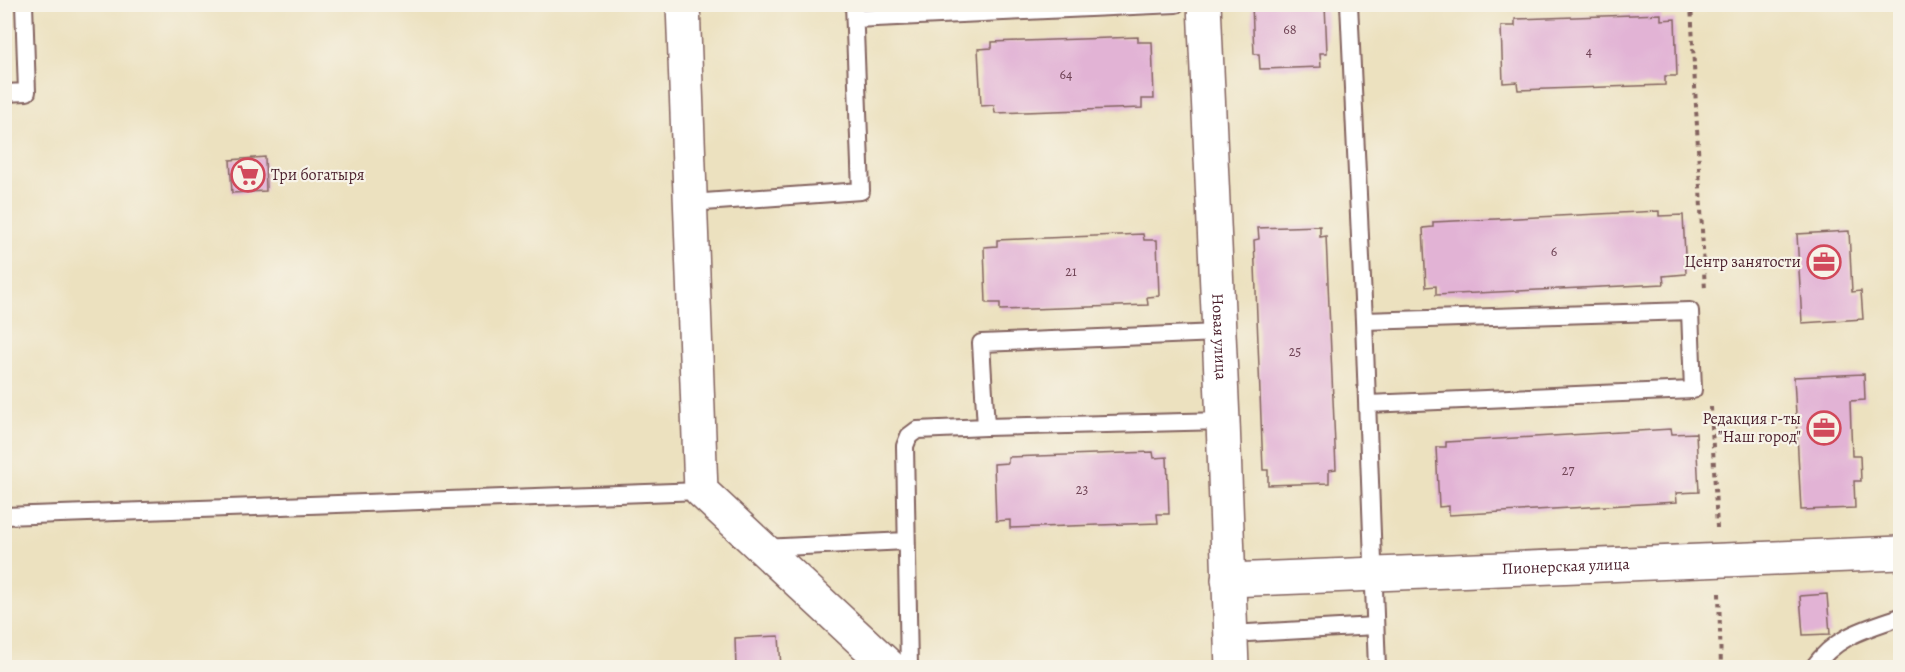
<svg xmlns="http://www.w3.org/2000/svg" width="1905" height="672" viewBox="0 0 1905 672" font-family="Alegreya,serif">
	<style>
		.building { fill: #e2b3d5 }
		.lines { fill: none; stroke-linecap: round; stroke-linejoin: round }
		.lane-casing { stroke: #83635f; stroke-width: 20 }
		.street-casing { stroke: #83635f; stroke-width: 36 }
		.path { stroke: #83635f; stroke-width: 4; stroke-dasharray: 4.5 4.5; stroke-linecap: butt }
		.lane { stroke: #fff; stroke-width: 16 }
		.street { stroke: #fff; stroke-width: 33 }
		.labels { text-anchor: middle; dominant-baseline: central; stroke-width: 4.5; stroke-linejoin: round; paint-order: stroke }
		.number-label { font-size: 14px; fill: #704456 }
		.poi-label { font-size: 16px; fill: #4a1f2b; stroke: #f7f3e8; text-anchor: end }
		.street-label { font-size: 16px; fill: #4a1f2b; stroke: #f7f3e8 }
	</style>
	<rect width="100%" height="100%" fill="#f7f3e8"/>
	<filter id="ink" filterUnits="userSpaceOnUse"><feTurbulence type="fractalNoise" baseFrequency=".0167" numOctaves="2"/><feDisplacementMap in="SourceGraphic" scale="12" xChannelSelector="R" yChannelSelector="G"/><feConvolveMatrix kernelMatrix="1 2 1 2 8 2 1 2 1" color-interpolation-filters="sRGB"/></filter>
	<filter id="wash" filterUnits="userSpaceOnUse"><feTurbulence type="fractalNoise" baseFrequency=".008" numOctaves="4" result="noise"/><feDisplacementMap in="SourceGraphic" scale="24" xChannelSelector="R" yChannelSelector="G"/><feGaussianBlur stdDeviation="1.35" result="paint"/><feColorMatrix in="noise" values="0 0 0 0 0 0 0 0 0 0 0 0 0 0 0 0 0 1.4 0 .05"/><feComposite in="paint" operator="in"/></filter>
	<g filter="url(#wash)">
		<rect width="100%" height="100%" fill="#ece1bf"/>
		<g id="blocks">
			<path class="building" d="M 1252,4 L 1325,4 L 1327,53 L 1320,53 L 1321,67 L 1260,69 L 1259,54 L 1254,54 Z
				M 1661,14 L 1661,20 L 1675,19 L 1677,76 L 1665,76 L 1665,85 L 1518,90 L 1517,82 L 1503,83 L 1501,26 L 1515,26 L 1515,19 Z
				M 1138,37 L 1138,42 L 1152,42 L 1154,99 L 1142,99 L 1142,108 L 995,113 L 994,105 L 981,106 L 978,49 L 992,48 L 992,42 Z
				M 265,157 L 266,191 L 232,193 L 230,160 Z
				M 1659,211 L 1659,216 L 1683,215 L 1686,274 L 1663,276 L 1664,284 L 1436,295 L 1436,286 L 1426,287 L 1423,228 L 1433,227 L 1433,222 Z
				M 1320,226 L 1320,237 L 1326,236 L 1336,469 L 1329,470 L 1329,483 L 1268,485 L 1268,470 L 1263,470 L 1254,240 L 1259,239 L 1258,228 Z
				M 1849,231 L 1852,292 L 1861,291 L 1863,319 L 1802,323 L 1797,234 Z
				M 1143,234 L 1144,240 L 1157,240 L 1159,296 L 1147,297 L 1148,305 L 1000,310 L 1000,303 L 986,303 L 984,247 L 997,246 L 997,240 Z
				M 1864,374 L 1865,400 L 1850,401 L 1852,456 L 1860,456 L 1861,481 L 1854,481 L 1855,508 L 1801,510 L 1794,377 Z
				M 1671,429 L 1672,434 L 1696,433 L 1699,492 L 1676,493 L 1677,502 L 1449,515 L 1449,506 L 1439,507 L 1436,447 L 1446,447 L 1446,442 Z
				M 1153,452 L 1154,458 L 1167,457 L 1169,514 L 1157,514 L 1158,523 L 1010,528 L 1010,520 L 996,521 L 994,464 L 1008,463 L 1008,457 Z
				M 1827,594 L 1830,634 L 1803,635 L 1800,596 Z
				M 779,636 L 781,668 L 736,668 L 735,638 Z"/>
		</g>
	</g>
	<g filter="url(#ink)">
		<use href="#blocks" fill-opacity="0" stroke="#83635f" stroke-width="1.5"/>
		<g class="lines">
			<defs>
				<path id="lane" d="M 1349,4 L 1364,321 L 1377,668
					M 855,19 L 1176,4
					M 4,93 L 27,92 L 24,4
					M 690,203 L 861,191 L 854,4
					M 1364,321 L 1690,311 L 1693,390 L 1368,404
					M 1218,333 L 981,343 L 986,427 L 1223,421
					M 4,516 L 701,491
					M 763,548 L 906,541
					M 1230,634 L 1375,626
					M 909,668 L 905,446 L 909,436 L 917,430 L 986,427
					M 1813,668 C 1836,636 1865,629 1900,617"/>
				<g id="street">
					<path d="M 683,4 L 701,491 L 891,668"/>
					<path id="s1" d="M 1204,4 L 1223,421 L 1232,668"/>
					<path id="s2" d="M 1228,580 L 1900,553"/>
				</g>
			</defs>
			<use href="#lane" class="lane-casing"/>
			<use href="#street" class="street-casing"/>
			<path class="path" d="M 1691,4 L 1705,291
				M 1711,407 L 1717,528
				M 1719,593 L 1721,668"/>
			<use href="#lane" class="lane"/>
			<use href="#street" class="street"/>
		</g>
	</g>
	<defs>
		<symbol id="supermarket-ring" viewBox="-11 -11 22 22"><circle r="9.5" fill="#f7f3e8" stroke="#d1495b" stroke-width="1.5"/><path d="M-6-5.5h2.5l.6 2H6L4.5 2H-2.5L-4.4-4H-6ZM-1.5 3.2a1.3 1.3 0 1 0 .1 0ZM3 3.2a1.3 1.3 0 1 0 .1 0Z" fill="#d1495b"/></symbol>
		<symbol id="office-ring" viewBox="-11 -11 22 22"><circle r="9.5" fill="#f7f3e8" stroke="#d1495b" stroke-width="1.5"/><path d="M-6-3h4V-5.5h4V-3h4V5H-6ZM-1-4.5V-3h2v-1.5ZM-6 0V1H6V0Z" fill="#d1495b"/></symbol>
	</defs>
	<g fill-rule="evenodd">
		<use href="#supermarket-ring" x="229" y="156" width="38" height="38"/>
		<use href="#office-ring" x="1805" y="243" width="38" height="38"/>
		<use href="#office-ring" x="1805" y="409" width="38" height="38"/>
	</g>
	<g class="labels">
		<g class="number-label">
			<text x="1290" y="29">68</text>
			<text x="1589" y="51">4</text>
			<text x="1066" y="74">64</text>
			<text x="1554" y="251">6</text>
			<text x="1071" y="271">21</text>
			<text x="1295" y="351">25</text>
			<text x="1568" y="470">27</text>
			<text x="1082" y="489">23</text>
		</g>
		<g class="poi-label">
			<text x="271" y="175" text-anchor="start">Три богатыря</text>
			<text x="1801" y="262">Центр занятости</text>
			<text x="1801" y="419">Редакция г-ты<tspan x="1801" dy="18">"Наш город"</tspan></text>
		</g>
		<g class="street-label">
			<text stroke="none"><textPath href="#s1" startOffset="333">Новая улица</textPath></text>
			<text stroke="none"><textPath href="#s2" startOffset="338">Пионерская улица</textPath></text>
		</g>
	</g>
	<rect width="1905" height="672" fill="none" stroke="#f7f3e8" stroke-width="24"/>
</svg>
